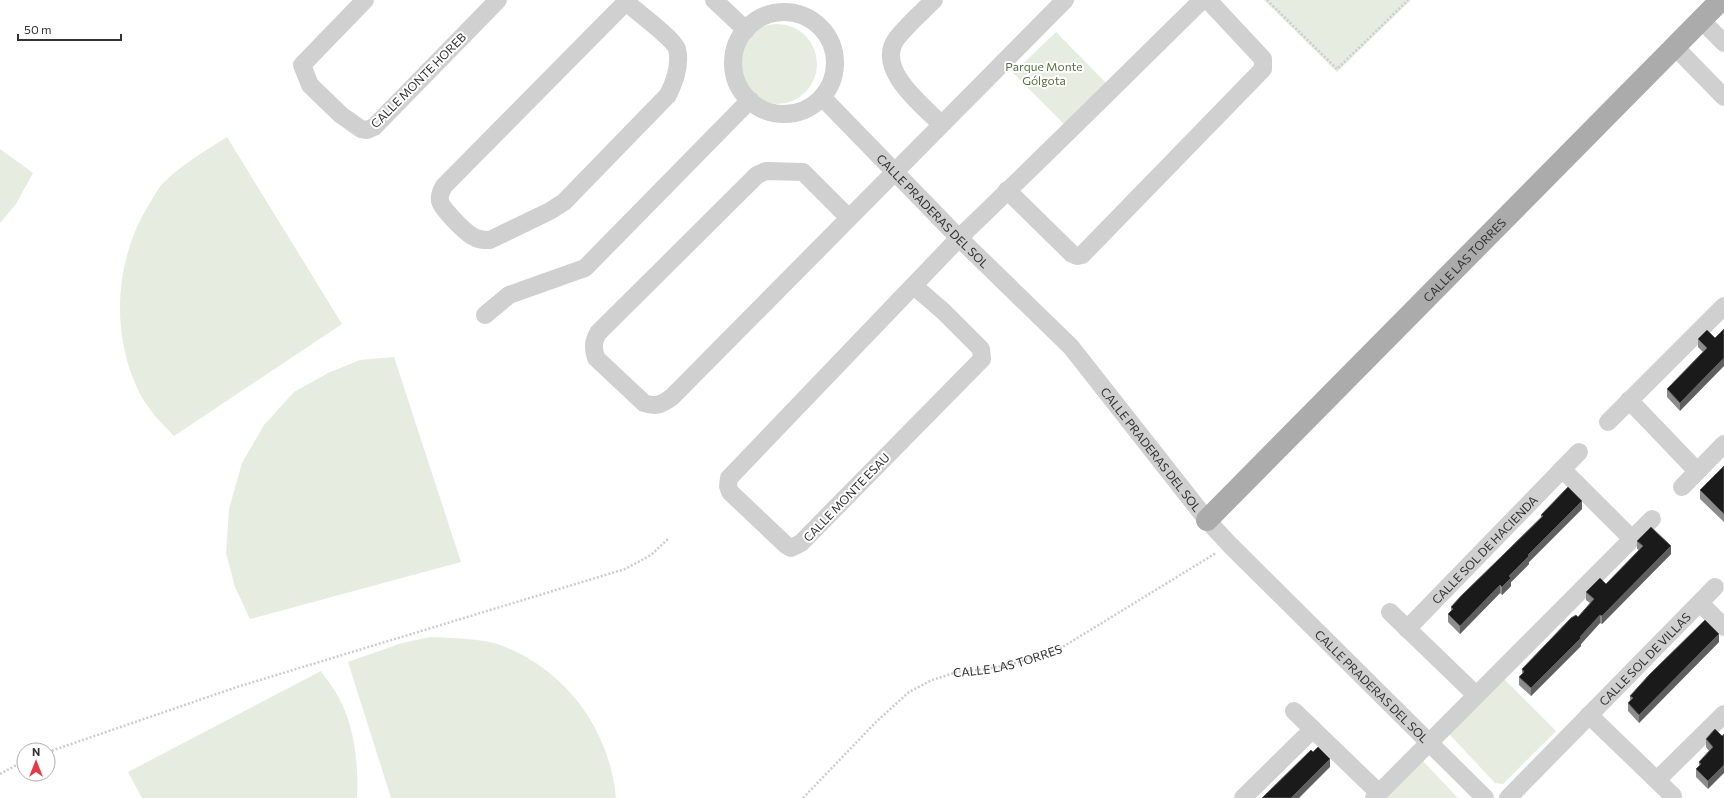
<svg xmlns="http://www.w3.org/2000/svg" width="1724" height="798" viewBox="0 0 1724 798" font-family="Commissioner,sans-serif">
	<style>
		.green { fill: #e6ecdf }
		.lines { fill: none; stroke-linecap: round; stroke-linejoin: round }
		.path { stroke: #cdcdcd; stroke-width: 2.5; stroke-dasharray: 2 2; stroke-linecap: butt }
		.minor { stroke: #d0d0d0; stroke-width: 18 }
		.major { stroke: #ababab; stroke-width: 22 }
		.wall { fill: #8c8c8c }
		.shaded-wall { fill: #5f5f5f }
		.building { fill: #1a1a1a; stroke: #5f5f5f }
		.labels { text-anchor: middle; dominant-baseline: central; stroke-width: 4; stroke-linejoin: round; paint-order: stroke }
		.park-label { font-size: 12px; fill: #56703f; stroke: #fff }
		.street-label { font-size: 12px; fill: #333; stroke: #fff }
	</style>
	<rect width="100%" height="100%" fill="#fff"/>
	<path class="green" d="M 1264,0 L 1411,0 L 1337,72 Z
		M737 64a40 40 0 1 1 80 0a40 40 0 1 1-80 0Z
		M 1056,32 L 1115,92 L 1073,133 L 1013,73 Z
		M 227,137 L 342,324 L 174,436 C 159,421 143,404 135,383 C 111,326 116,259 148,206 C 153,199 157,189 163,183 C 181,165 205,151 227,137 Z
		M 0,149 L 33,173 L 16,204 L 0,223 Z
		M 394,357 L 461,562 L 250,619 L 235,587 L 226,553 L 229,509 L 242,463 L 264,425 L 294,392 L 328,373 L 360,360 Z
		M 430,637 C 454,638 481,638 503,646 C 567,671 610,731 616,798 L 391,798 L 348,662 L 402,643 Z
		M 321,671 C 325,678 331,684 335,691 C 354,721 359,763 357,798 L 142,798 L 128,772 Z
		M 1503,678 L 1556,731 L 1503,784 L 1495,783 L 1448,733 Z
		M 1420,758 L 1458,798 L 1384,798 Z"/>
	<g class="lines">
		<g class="path">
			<path d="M 1267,0 L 1337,69 L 1408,0"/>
			<path d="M 48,752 L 237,687 L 625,569 L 651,555 L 669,538"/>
			<path d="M 0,774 L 24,761"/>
			<path id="s1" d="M 803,798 L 876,722 L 909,692 L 932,680 L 957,672 L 987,669 L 1016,663 L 1061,648 L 1216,553"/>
		</g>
		<g class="minor">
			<path d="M 365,0 L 302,65 L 310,85 L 341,115 L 361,129 L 367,130 L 374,127 L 498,0"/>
			<path d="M 714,0 L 746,30"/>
			<path d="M 934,0 C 922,12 908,24 897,38 C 874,68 922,105 941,124"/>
			<path d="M 626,2 C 636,11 674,39 677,49 C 681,65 675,81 668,95 L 564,202 L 550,211 L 490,240 C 484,240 478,240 472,236 C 464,231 442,209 440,201 C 439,195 441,191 444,186 L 628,0"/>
			<circle cx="784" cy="63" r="51"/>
			<path d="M 1701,20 L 1724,43"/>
			<path d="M 1675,47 L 1724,97"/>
			<path id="s2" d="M 822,97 L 959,238 L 1071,347 L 1207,520 L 1230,545 L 1485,798"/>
			<path d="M 849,218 L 803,172 L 766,171 L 757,175 L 598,333 C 593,342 593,348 596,358 L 644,403 C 656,407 661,405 672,397 C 803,265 933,132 1065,0"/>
			<path d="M 914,286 L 943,311 L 981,349 L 982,359 L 801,543 L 791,548 L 786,545 L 730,492 L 728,486 L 729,478 L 959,238 C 1040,160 1120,81 1200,2 L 1208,0 L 1263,59 L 1263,69 L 1082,255 L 1077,256 L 1072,254 L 1007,190"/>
			<path d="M 485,315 L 509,295 L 585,268 L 750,100"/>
			<path d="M 1629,400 L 1697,471"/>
			<path d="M 1608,422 L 1724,306"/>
			<path d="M 1562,469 L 1632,539"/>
			<path d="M 1682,487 L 1724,444"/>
			<path d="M 1700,603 L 1724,627"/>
			<path d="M 1390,612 L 1476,695"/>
			<path id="s3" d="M 1407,629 L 1579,452"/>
			<path d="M 1294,711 L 1379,793"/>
			<path d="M 1589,715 L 1673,796"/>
			<path d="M 1657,780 L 1724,714"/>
			<path d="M 1243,798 L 1313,729"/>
			<path d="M 1374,798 L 1652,519"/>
			<path id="s4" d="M 1508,798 L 1715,587"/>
		</g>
		<path class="major" id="s5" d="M 1207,520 L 1721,0"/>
	</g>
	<path class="wall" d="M 1715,338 L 1680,411 L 1667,397 L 1667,389 L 1703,352 L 1698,347 L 1698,339 Z
		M 1724,466 L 1724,522 L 1700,499 L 1700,490 Z
		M 1582,509 L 1529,562 L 1529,564 L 1511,582 L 1511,586 L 1502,595 L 1500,593 L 1460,634 L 1448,622 L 1448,614 L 1451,611 L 1451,607 L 1541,517 L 1541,515 Z
		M 1637,541 L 1671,554 L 1602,624 L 1600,623 L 1581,644 L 1581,646 L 1531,696 L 1519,685 L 1519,677 L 1522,674 L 1522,669 L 1578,617 L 1590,603 L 1586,600 L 1586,592 L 1606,584 L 1639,550 L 1637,549 Z
		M 1719,642 L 1639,723 L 1628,711 L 1628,703 L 1630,700 L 1630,696 Z
		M 1715,729 L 1708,789 L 1696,777 L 1696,769 L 1699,766 L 1699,762 L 1709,751 L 1706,747 L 1706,739 Z"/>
	<path class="shaded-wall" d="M 1724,358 L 1724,366 L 1680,411 L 1680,403 Z
		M 1582,501 L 1582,509 L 1529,562 L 1529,564 L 1511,582 L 1511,586 L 1502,595 L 1502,587 L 1509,576 L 1528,555 Z
		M 1671,546 L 1671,554 L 1602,624 L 1602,616 Z
		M 1500,585 L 1500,593 L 1460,634 L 1460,626 Z
		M 1600,615 L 1600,623 L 1581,644 L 1581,646 L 1531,696 L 1531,688 Z
		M 1719,634 L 1719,642 L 1639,723 L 1639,715 Z
		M 1330,759 L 1330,767 L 1299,798 L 1291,798 Z
		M 1724,765 L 1724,773 L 1708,789 L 1708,781 Z"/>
	<path class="building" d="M 1724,329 L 1724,358 L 1680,403 L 1667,389 L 1707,348 L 1698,339 L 1707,330 L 1715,338 Z
		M 1724,466 L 1724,514 L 1700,490 Z
		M 1568,487 L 1582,501 L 1528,555 L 1529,556 L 1509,576 L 1511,578 L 1502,587 L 1500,585 L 1460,626 L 1448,614 L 1453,609 L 1451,607 L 1461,596 L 1543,516 L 1541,515 Z
		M 1651,527 L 1671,546 L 1602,616 L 1600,615 L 1580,637 L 1581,638 L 1531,688 L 1519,677 L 1524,672 L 1522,669 L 1571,618 L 1576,615 L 1578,617 L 1594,599 L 1586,592 L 1600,578 L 1606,584 L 1643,546 L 1637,541 Z
		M 1705,620 L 1719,634 L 1639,715 L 1628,703 L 1633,698 L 1630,696 L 1649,675 Z
		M 1715,729 L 1722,736 L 1724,734 L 1724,765 L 1708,781 L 1696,769 L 1701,764 L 1699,762 L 1713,747 L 1706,739 Z
		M 1318,747 L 1330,759 L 1291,798 L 1262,798 L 1311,750 L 1313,752 Z"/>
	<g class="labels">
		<g class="park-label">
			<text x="1044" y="66">Parque Monte<tspan x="1044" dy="14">Gólgota</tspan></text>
		</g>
		<g class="street-label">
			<text transform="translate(418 80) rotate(-45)">CALLE MONTE HOREB</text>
			<text stroke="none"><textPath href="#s2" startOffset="159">CALLE PRADERAS DEL SOL</textPath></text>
			<text stroke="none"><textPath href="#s5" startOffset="366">CALLE LAS TORRES</textPath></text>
			<text stroke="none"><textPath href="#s2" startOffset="483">CALLE PRADERAS DEL SOL</textPath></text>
			<text transform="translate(846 497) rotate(-46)">CALLE MONTE ESAU</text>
			<text stroke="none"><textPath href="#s3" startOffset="111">CALLE SOL DE HACIENDA</textPath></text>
			<text stroke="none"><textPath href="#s4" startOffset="195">CALLE SOL DE VILLAS</textPath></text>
			<text stroke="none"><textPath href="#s1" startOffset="254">CALLE LAS TORRES</textPath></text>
			<text stroke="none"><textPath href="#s2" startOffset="807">CALLE PRADERAS DEL SOL</textPath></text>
		</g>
	</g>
	<g transform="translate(36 762)"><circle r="19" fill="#ffffff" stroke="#adadad"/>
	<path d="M0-3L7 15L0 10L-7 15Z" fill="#e63946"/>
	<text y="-6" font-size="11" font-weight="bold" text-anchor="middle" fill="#333333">N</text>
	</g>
	<path d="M18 34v6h103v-6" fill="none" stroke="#333333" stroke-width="2"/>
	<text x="24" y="34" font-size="12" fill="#333333" stroke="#ffffff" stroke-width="3" paint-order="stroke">50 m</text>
</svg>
